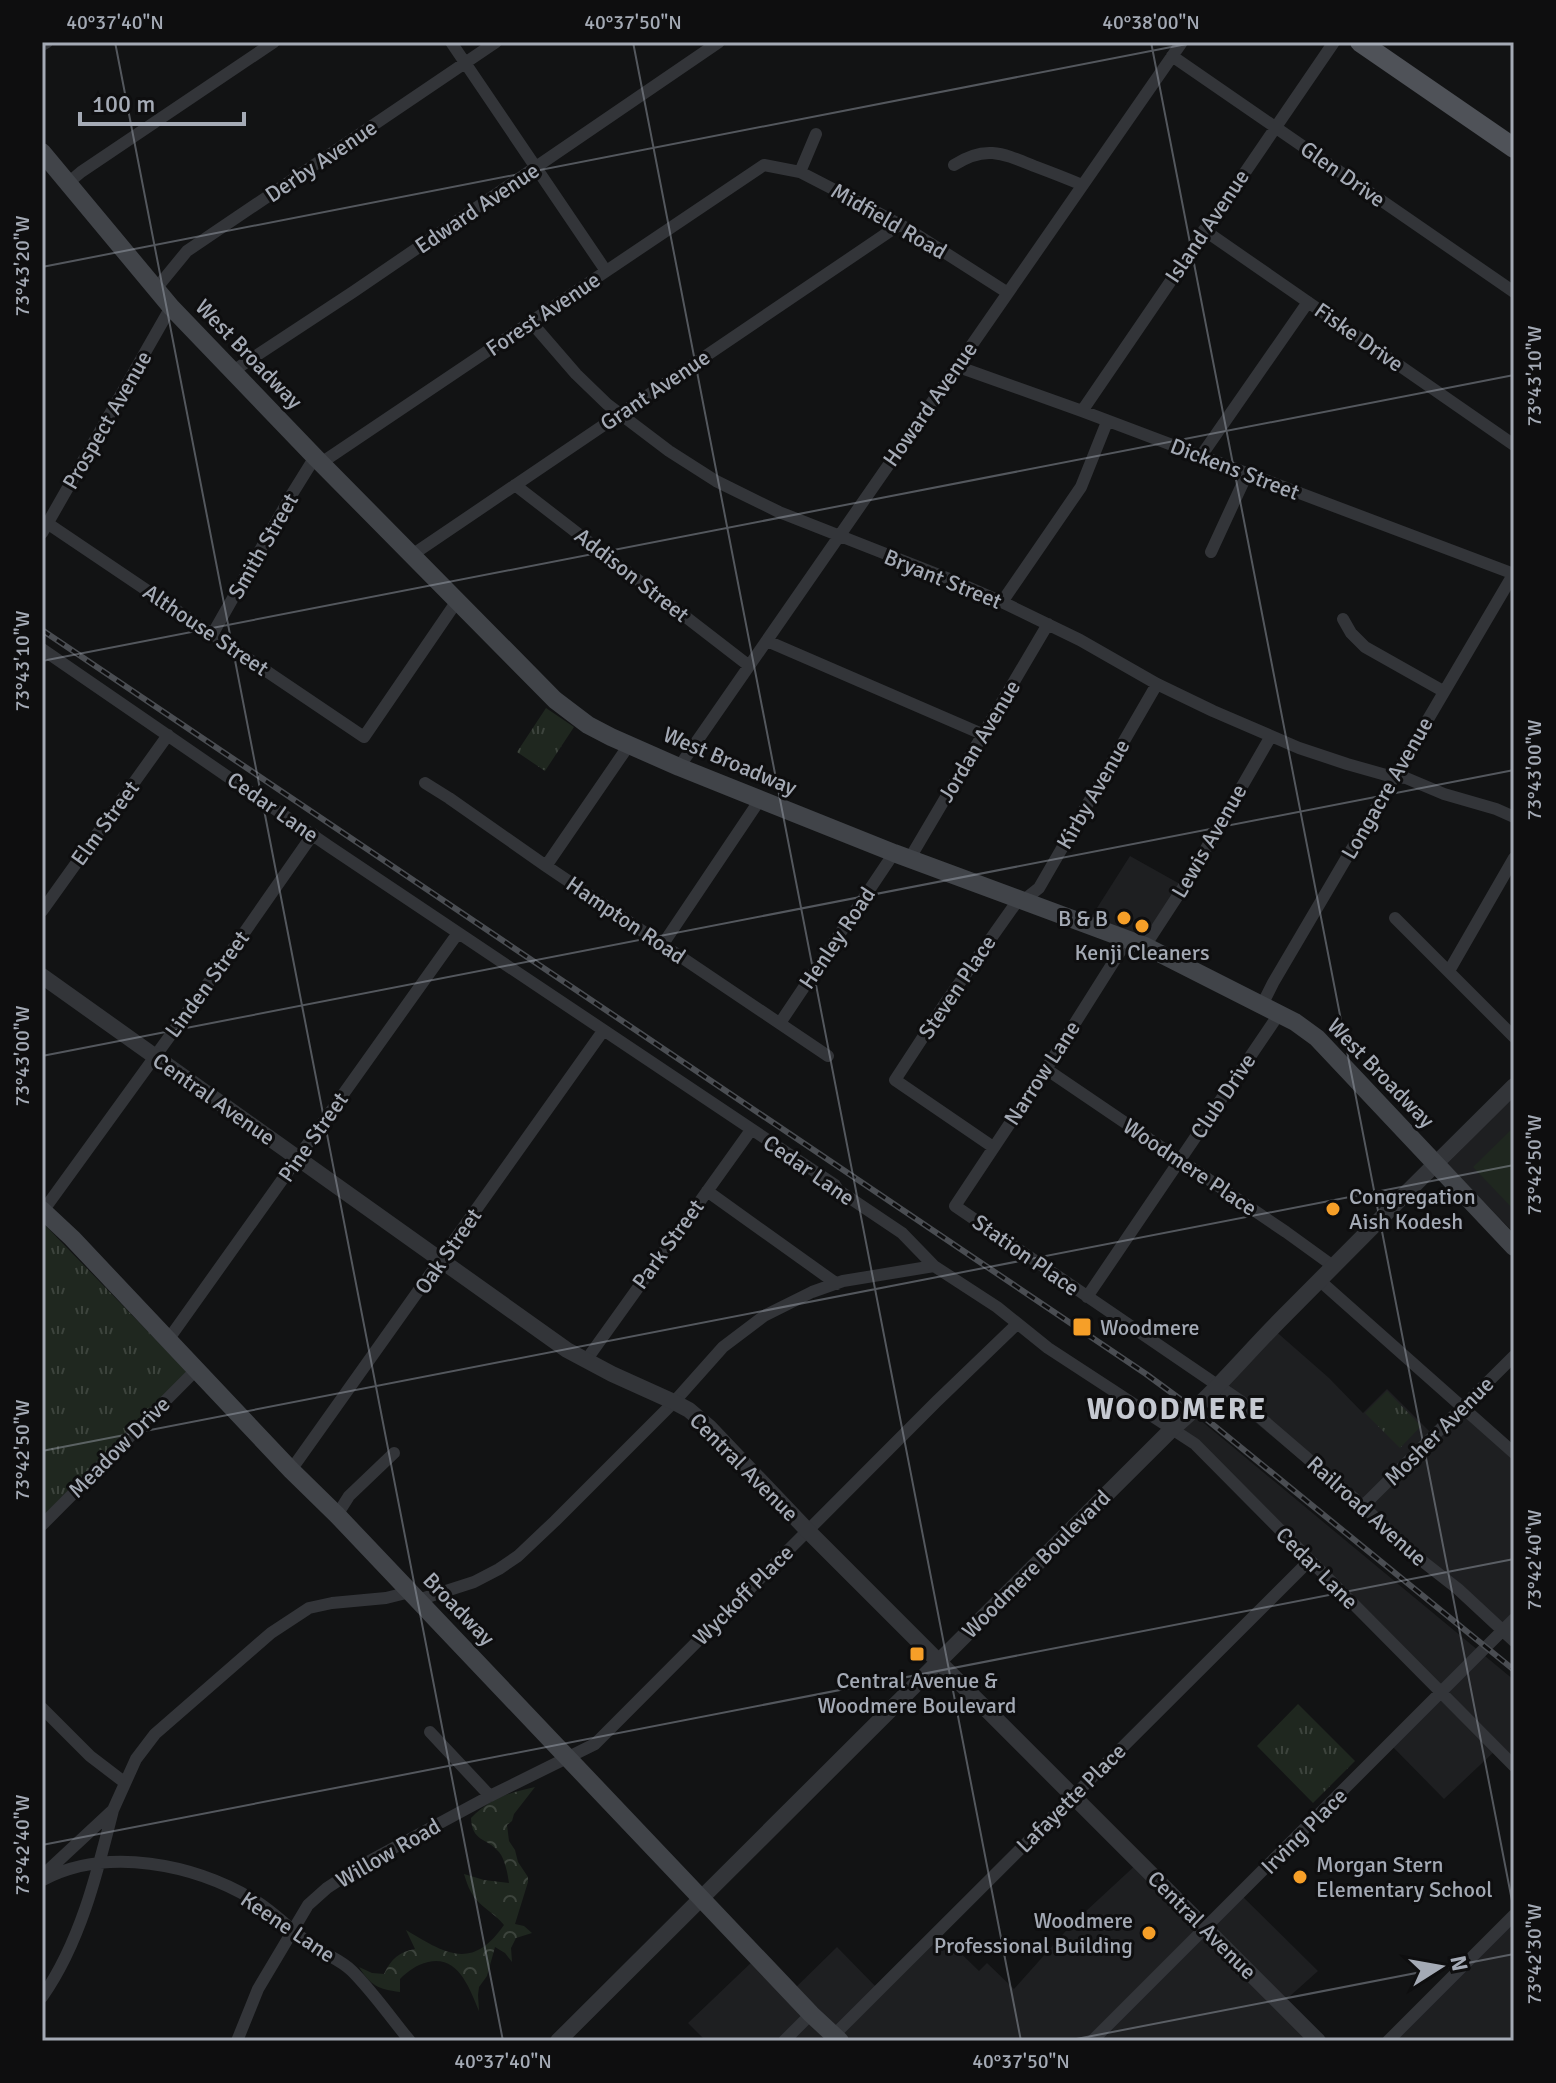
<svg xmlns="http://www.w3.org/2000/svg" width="1556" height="2083" viewBox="0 0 1556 2083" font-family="Signika,sans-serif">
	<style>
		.built { fill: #1e1f21 }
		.grass { fill: url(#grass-tufts) }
		.forest { fill: url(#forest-crowns) }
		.pitch { fill: #1f271f }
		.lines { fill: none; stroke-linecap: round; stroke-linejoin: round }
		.minor { stroke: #333539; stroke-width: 12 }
		.tertiary { stroke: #333539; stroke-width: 16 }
		.secondary { stroke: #414449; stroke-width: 18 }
		.primary { stroke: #4f5258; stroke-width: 20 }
		.rail-casing { stroke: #4a4d52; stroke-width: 6 }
		.rail { stroke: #0e0e0f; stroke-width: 3; stroke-dasharray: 9; stroke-linecap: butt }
		.ticks { fill: none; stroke: #a4aab5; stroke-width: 2; stroke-opacity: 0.45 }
		.poi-dot { fill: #f69f28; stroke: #0e0e0f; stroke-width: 3 }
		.labels { text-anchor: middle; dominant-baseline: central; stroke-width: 6; stroke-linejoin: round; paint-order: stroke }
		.street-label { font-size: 22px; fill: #a4aab5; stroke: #0e0e0f }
		.poi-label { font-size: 22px; fill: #a4aab5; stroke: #0e0e0f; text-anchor: start }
		.district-label { font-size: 30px; font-weight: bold; letter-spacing: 2px; fill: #c5c9d1; stroke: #0e0e0f }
		.neatline { fill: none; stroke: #a4aab5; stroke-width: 3 }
		.ticks-label { font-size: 20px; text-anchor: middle; fill: #a4aab5 }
	</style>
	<defs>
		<pattern id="grass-tufts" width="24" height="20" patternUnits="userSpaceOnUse" patternTransform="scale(2)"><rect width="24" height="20" fill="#1f271f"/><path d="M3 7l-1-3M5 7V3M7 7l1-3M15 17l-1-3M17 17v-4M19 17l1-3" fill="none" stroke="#3d443d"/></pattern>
		<pattern id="forest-crowns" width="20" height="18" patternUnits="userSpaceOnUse" patternTransform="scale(2)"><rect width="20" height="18" fill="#1f271f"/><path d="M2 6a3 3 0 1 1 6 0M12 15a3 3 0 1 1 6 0" fill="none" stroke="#3d443d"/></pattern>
	</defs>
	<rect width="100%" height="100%" fill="#121314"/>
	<path class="built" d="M 1130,856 L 1180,884 L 1147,943 L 1090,919 Z
		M 1514,1097 L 1514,1233 L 1447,1164 Z
		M 1272,1328 L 1329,1378 L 1363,1413 L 1387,1389 L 1433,1435 L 1463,1402 L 1514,1450 L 1514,1644 L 1412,1553 L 1213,1387 Z
		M 1193,1414 L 1514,1680 L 1514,1767 L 1496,1750 L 1444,1799 L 1388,1742 L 1443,1692 L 1174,1429 Z
		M 1139,1862 L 1204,1927 L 1237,1891 L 1318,1971 L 1280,2005 L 1319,2041 L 706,2041 L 688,2023 L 756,1958 L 791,1992 L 837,1947 L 879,1990 L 938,1931 L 979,1971 L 987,1963 L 1014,1989 L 1072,1924 Z
		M 1514,1912 L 1514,2041 L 1382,2041 Z"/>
	<path class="grass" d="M 546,708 L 574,727 L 545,771 L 517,752 Z
		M 42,1222 L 187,1372 L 42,1522 Z
		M 1387,1391 L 1421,1426 L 1400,1448 L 1365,1413 Z
		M 1298,1704 L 1355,1761 L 1313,1803 L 1257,1746 Z"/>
	<path class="forest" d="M 535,1787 L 514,1814 L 512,1821 L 507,1825 L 509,1841 L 515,1850 L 518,1862 L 528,1877 L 528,1882 L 515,1924 L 524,1926 L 532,1933 L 516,1938 L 511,1948 L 512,1962 L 505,1953 L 495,1947 L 487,1976 L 479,1987 L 478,1995 L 479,2011 C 469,1987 458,1955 428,1962 C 416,1965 408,1971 400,1979 L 400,1992 C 378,1989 371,1986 359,1967 L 372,1973 L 384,1974 C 391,1959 399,1952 415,1949 L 406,1930 C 446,1954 472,1971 504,1925 C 495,1913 478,1906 471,1892 C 468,1887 466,1880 464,1874 L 484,1880 L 509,1883 C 508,1875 505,1859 499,1852 C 486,1837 472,1842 471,1818 C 491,1798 508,1793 535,1787 Z"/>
	<path class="pitch" d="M 1514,1127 L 1514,1210 L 1473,1167 Z"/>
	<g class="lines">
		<path class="minor" d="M 451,42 L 606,271
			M 42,45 L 47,42
			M 1172,56 L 1514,292
			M 954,165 C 985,145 1002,153 1034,166 C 1050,172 1066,178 1082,185
			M 800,172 L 816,134
			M 68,183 L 81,172 L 274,42
			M 1204,230 L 1514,445
			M 155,290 L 187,251 L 496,42
			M 531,322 L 576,374 L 607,404 L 669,451 L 716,481 L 779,512 L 947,578 L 1002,602 L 1080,640 L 1157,684 L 1213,711 L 1299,748 L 1347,764 L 1393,777 L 1406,778 L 1444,794 L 1496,809 L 1514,817
			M 956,366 L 1082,411 L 1514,574
			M 233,371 L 353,292 L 719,42
			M 1082,411 L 1334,42
			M 1201,456 L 1308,302
			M 321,463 L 764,165 L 800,172 L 860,203 L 908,229 L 1008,293
			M 515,485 L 748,665
			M 47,523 L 364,737 L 457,601
			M 42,533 L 171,307
			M 1211,552 L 1247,474
			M 412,555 L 899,225
			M 1002,602 L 1081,487 L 1107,422
			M 1343,619 L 1351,633 L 1365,647 L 1443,691
			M 212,635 L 292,494 L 315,457
			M 767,641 L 982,734
			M 42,649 L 330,847 L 835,1185 L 838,1190 L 902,1233 L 934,1266 L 997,1307 L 1048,1348 L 1195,1444 L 1514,1766
			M 679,767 L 1182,42
			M 425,783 L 449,798 L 546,866 L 828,1056
			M 910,858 L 1048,624
			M 546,866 L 629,745
			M 42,911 L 168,735
			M 1395,918 L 1514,1037
			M 1128,939 L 1046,1069 L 955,1206 L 1242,1402 L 1363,1506 L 1412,1553 L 1458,1589 L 1514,1641
			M 663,944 L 759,801
			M 1145,946 L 1188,880 L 1271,736
			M 1449,971 L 1514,858
			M 1262,1005 L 1273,983 L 1514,573
			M 780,1023 L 894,853
			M 1046,1069 L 1286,1232 L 1333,1266
			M 993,1147 L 895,1080 L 946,1002 L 1016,903 L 1024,900 L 1039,888 L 1157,684
			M 707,1191 L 837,1284
			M 43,1211 L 230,953 L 313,834
			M 1319,1280 L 1514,1453
			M 1087,1297 L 1279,1014
			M 168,1340 L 458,933
			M 587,1359 L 751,1130
			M 291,1470 L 603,1031
			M 1363,1506 L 1514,1356
			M 337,1515 L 349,1496 L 394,1453
			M 42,1525 L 196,1370
			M 418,1600 L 474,1582 L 499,1569 L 518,1556 L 555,1521 L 674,1402 L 723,1347 L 764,1316 L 812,1292 L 843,1281 L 934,1266
			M 42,1708 L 90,1756 L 124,1782
			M 430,1732 L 490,1796
			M 42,1876 L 113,1810 L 136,1759 L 155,1734 L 271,1633 L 309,1608 L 332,1603 L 386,1598 L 410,1592
			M 43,1880 C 107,1846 194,1864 254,1900 C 276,1913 294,1934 316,1948 C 328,1956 341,1960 352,1971 C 373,1992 391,2018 410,2041
			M 42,1997 C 80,1943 97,1874 113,1810
			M 833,2036 L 1309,1561
			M 237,2041 L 258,1989 L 308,1905 L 327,1888 L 362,1865 L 490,1796 L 595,1744 L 936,1402 L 1017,1324
			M 784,2041 L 811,2014
			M 1092,2041 L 1514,1619
			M 1388,2041 L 1514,1915"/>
		<path class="tertiary" d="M 42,976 L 567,1350 L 612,1374 L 674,1402 L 689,1410 L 709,1427 L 808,1531 L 1318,2041
			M 558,2041 L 1171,1430 C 1212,1396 1246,1354 1284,1316 C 1360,1239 1437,1162 1514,1086"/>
		<path class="secondary" d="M 42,152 L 171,307 L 315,457 L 555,700 L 588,725 L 611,737 L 679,767 L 894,853 L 1145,946 L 1295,1022 L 1317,1038 L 1514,1247
			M 42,1210 L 72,1238 L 291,1470 L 337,1515 L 811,2014 L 840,2041"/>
		<path class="primary" d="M 1360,42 L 1514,148"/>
		<defs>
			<path id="rail" d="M 42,630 L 1146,1374 L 1195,1410 L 1514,1670"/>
		</defs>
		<use href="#rail" class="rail-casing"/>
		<use href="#rail" class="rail"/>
	</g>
	<path class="ticks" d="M 115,42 L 503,2041M 633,42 L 1021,2041M 1151,42 L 1514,1911M 42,267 L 1197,42M 42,661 L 1514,375M 42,1056 L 1514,770M 42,1451 L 1514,1165M 42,1845 L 1514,1559M 1066,2041 L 1514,1954"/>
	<g class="poi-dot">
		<circle cx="1124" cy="918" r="8"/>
		<circle cx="1142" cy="926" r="8"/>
		<circle cx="1333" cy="1209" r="8"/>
		<rect x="1072" y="1317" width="20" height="20" rx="4"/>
		<rect x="909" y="1646" width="16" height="16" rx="4"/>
		<circle cx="1300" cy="1877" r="8"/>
		<circle cx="1149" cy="1933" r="8"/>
	</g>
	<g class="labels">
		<g class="street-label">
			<text transform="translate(321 161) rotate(-34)">Derby Avenue</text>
			<text transform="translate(1343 174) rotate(35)">Glen Drive</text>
			<text transform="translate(477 208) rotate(-34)">Edward Avenue</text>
			<text transform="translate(889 221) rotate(30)">Midfield Road</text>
			<text transform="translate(1207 226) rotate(-56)">Island Avenue</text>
			<text transform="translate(543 314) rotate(-34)">Forest Avenue</text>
			<text transform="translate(1359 337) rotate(35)">Fiske Drive</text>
			<text transform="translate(249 354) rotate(46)">West Broadway</text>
			<text transform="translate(655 390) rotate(-34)">Grant Avenue</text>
			<text transform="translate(930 404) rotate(-55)">Howard Avenue</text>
			<text transform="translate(107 420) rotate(-60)">Prospect Avenue</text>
			<text transform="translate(1235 469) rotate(21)">Dickens Street</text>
			<text transform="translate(263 546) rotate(-60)">Smith Street</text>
			<text transform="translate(632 575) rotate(38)">Addison Street</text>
			<text transform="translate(943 579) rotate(22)">Bryant Street</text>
			<text transform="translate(206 630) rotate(34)">Althouse Street</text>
			<text transform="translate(979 741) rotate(-59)">Jordan Avenue</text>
			<text transform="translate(730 761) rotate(23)">West Broadway</text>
			<text transform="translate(1387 788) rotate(-60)">Longacre Avenue</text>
			<text transform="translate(1093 794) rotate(-60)">Kirby Avenue</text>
			<text transform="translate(273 807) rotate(35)">Cedar Lane</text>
			<text transform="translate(105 823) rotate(-54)">Elm Street</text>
			<text transform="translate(1209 841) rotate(-60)">Lewis Avenue</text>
			<text transform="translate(626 920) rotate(34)">Hampton Road</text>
			<text transform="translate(837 938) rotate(-56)">Henley Road</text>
			<text transform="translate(207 984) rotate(-54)">Linden Street</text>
			<text transform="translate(957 987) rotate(-56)">Steven Place</text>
			<text transform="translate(1042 1073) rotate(-57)">Narrow Lane</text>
			<text transform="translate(1381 1073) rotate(46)">West Broadway</text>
			<text transform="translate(1223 1096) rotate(-56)">Club Drive</text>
			<text transform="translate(214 1099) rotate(35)">Central Avenue</text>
			<text transform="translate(313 1137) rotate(-55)">Pine Street</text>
			<text transform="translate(1190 1167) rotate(34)">Woodmere Place</text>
			<text transform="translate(809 1170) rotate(35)">Cedar Lane</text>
			<text transform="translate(668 1244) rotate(-54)">Park Street</text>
			<text transform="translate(448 1251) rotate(-55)">Oak Street</text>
			<text transform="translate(1026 1255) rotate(35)">Station Place</text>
			<text transform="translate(1439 1431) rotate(-45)">Mosher Avenue</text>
			<text transform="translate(119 1447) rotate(-45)">Meadow Drive</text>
			<text transform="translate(744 1467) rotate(45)">Central Avenue</text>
			<text transform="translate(1367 1511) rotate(42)">Railroad Avenue</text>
			<text transform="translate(1036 1564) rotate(-45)">Woodmere Boulevard</text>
			<text transform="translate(1317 1568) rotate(45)">Cedar Lane</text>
			<text transform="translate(743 1595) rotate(-45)">Wyckoff Place</text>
			<text transform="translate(459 1609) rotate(46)">Broadway</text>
			<text transform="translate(1071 1798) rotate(-45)">Lafayette Place</text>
			<text transform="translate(1304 1831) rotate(-45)">Irving Place</text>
			<text transform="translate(388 1853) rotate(-30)">Willow Road</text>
			<text transform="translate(1202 1925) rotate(45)">Central Avenue</text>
			<text transform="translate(288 1927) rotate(34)">Keene Lane</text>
		</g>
		<g class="poi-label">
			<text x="1108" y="918" text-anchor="end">B &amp; B</text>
			<text x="1142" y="952" text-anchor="middle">Kenji Cleaners</text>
			<text x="1349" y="1196">Congregation<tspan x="1349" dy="25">Aish Kodesh</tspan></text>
			<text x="1100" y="1327">Woodmere</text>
			<text x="917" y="1680" text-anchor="middle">Central Avenue &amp;<tspan x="917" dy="25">Woodmere Boulevard</tspan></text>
			<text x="1316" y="1864">Morgan Stern<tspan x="1316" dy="25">Elementary School</tspan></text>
			<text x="1133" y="1920" text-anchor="end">Woodmere<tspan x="1133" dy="25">Professional Building</tspan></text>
		</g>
		<g class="district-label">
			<text x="1177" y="1409">WOODMERE</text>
		</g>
	</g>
	<rect width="1556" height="2083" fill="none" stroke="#0e0e0f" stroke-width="88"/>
	<g transform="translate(1440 1967) rotate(79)" stroke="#0e0e0f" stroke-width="6" paint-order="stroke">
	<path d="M0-6L14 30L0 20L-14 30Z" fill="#a4aab5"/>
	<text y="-12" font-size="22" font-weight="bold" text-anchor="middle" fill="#a4aab5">N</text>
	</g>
	<path d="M80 112v12h164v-12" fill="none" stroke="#a4aab5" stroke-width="4"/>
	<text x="92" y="112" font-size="24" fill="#a4aab5" stroke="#0e0e0f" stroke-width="6" paint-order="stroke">100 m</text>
	<rect x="44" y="44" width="1468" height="1995" class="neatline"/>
	<g class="ticks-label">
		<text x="115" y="29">40°37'40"N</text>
		<text x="633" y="29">40°37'50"N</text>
		<text x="1151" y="29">40°38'00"N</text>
		<text transform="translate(22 266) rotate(-90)" y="7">73°43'20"W</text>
		<text transform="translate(1534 376) rotate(-90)" y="7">73°43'10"W</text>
		<text transform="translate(22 661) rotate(-90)" y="7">73°43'10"W</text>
		<text transform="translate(1534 770) rotate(-90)" y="7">73°43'00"W</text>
		<text transform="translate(22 1056) rotate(-90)" y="7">73°43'00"W</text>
		<text transform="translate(1534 1165) rotate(-90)" y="7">73°42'50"W</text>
		<text transform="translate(22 1450) rotate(-90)" y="7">73°42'50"W</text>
		<text transform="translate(1534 1560) rotate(-90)" y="7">73°42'40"W</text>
		<text transform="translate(22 1845) rotate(-90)" y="7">73°42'40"W</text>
		<text transform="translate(1534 1954) rotate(-90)" y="7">73°42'30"W</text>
		<text x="503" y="2068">40°37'40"N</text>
		<text x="1021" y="2068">40°37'50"N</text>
	</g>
</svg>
